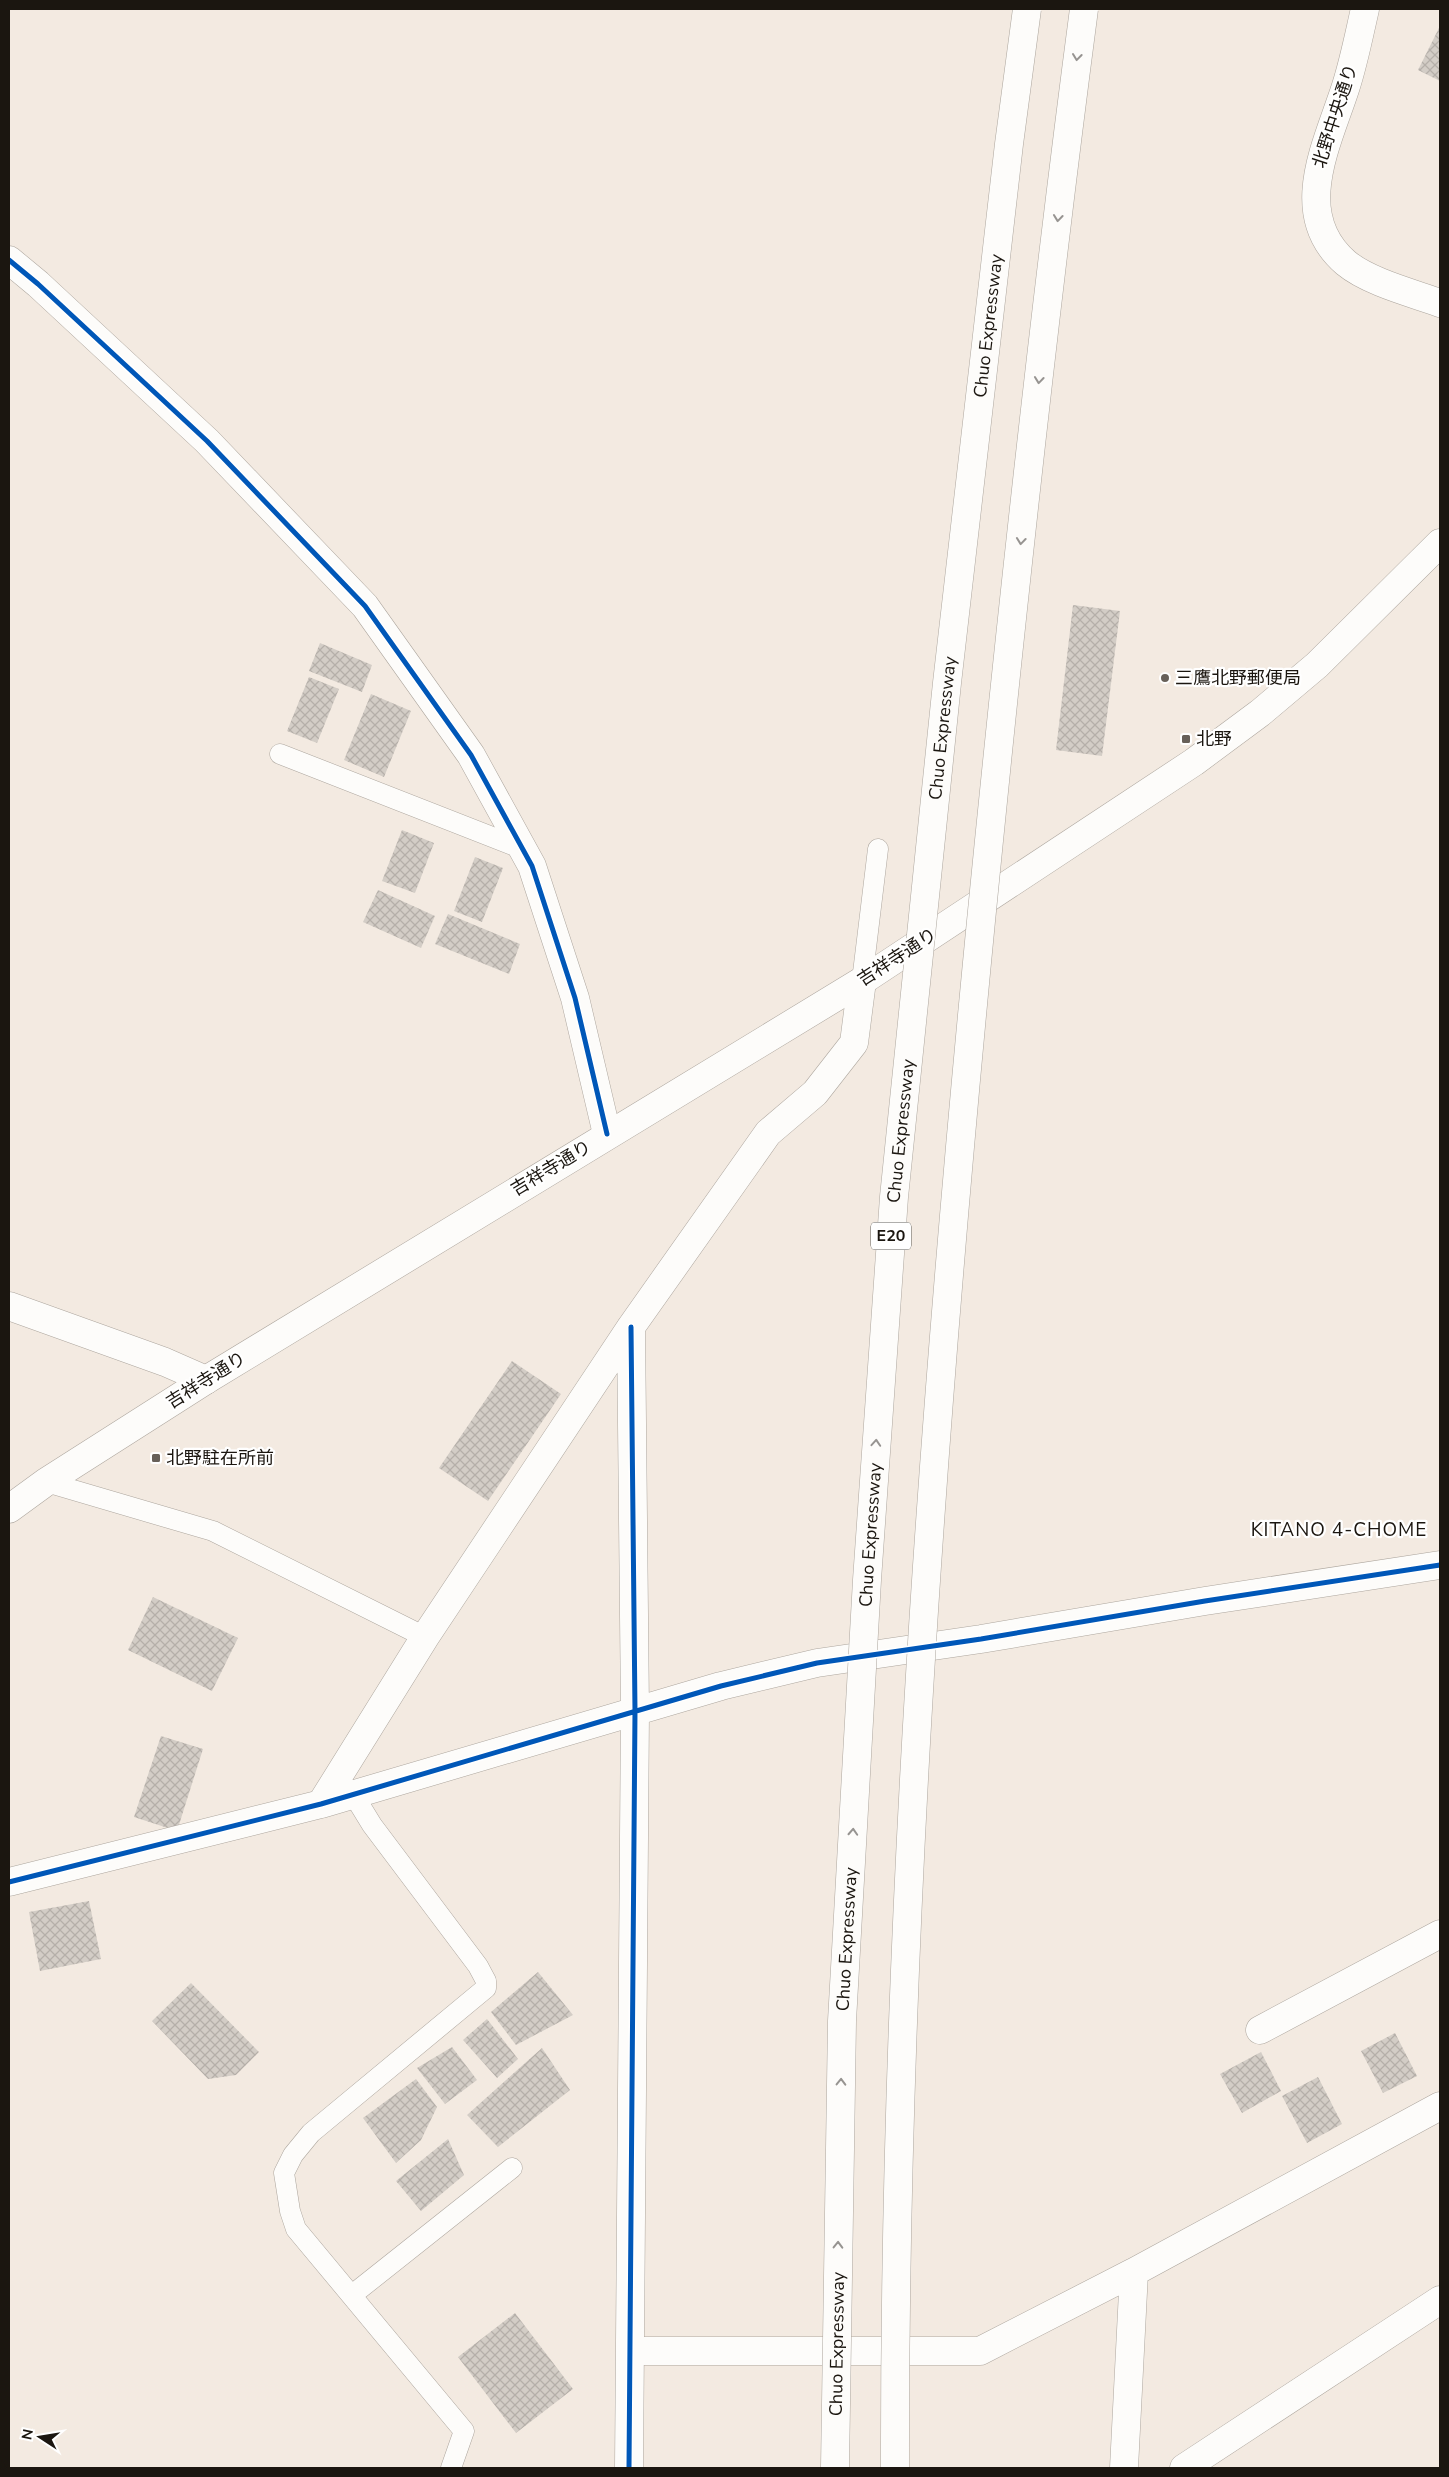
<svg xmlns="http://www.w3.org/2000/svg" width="1449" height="2477" viewBox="0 0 1449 2477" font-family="'Nunito Sans','Noto Sans JP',sans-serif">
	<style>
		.building { fill: url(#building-cross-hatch) }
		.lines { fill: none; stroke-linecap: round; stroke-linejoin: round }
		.lane-casing { stroke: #ada69e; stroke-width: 21 }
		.street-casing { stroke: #ada69e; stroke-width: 29 }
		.secondary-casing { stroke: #ada69e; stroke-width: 29 }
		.lane { stroke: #fdfcfa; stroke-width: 20 }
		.street { stroke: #fdfcfa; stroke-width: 28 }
		.secondary { stroke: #fdfcfa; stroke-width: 28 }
		.highway-bridge-casing { stroke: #ada69e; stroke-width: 29; stroke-linecap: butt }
		.highway-bridge { stroke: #fdfcfa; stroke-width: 28 }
		.cycleway-casing { stroke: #fff; stroke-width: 8 }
		.cycleway { stroke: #0057b8; stroke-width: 5 }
		.oneway { stroke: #979491 }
		.poi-dot { fill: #676059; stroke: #fff; stroke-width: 2 }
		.labels { text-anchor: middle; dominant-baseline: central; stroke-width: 4.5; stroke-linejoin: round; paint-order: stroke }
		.shield { fill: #fff; stroke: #5f5c58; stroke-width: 1 }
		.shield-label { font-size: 16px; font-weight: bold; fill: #1b1610 }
		.street-label { font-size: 18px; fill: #1b1610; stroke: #fff }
		.poi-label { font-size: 18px; fill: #1b1610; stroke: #fff; text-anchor: start }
		.neighbourhood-label { font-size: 19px; letter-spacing: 1px; fill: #1b1610; stroke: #fff }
	</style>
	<defs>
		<pattern id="building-cross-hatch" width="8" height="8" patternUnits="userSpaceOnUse" patternTransform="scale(1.25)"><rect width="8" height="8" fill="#d3cdc6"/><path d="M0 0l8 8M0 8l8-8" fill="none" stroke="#b5afa9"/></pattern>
	</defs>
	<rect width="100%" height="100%" fill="#f3eae1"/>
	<path class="building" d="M 1440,26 L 1440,81 L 1418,70 Z
		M 1073,605 L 1120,611 L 1102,756 L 1056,750 Z
		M 320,643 L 372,665 L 362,692 L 309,671 Z
		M 309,677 L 339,689 L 317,743 L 287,731 Z
		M 371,694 L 411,711 L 384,777 L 344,760 Z
		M 402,830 L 434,843 L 415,893 L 382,881 Z
		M 475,857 L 503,868 L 482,922 L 454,911 Z
		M 378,890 L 435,916 L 421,948 L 363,922 Z
		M 448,914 L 520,944 L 509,974 L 435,944 Z
		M 512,1361 L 561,1394 L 488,1501 L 439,1468 Z
		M 153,1597 L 238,1638 L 212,1691 L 128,1650 Z
		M 161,1736 L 203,1749 L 177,1831 L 134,1817 Z
		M 89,1901 L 101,1959 L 40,1971 L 29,1912 Z
		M 538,1972 L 573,2015 L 516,2045 L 491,2012 Z
		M 191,1983 L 259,2052 L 236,2075 L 208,2079 L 152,2021 Z
		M 487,2019 L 518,2059 L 497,2078 L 463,2040 Z
		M 1395,2033 L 1417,2076 L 1383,2093 L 1361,2051 Z
		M 452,2047 L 477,2080 L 445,2104 L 417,2068 Z
		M 542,2048 L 570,2090 L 498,2147 L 467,2115 Z
		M 1261,2052 L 1281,2091 L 1242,2113 L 1220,2074 Z
		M 1318,2077 L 1342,2124 L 1307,2143 L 1282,2096 Z
		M 416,2079 L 437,2107 L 421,2140 L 396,2163 L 363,2118 Z
		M 448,2139 L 464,2175 L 421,2211 L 396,2181 Z
		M 515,2313 L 573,2389 L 516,2433 L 458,2357 Z"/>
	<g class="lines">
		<defs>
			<path id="lane" d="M 280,754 L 523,849
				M 862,981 L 878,849
				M 46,1482 L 213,1531 L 425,1637
				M 353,1794 L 372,1825 L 478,1966 L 486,1981 L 486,1988 L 311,2133 L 293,2155 L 284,2173 L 290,2211 L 296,2229 L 464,2431 L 451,2468
				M 352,2295 L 512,2168"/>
			<path id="street" d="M 9,260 L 38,284 L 207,441 L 365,606 L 471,755 L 532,866 L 575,998 L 607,1134
				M 9,1306 L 165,1362 L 206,1380
				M 321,1804 L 425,1637 L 631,1327 L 768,1133 L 815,1093 L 854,1043 L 862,981
				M 9,1882 L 321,1804 L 721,1686 L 817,1663 L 981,1639 L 1205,1601 L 1440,1565
				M 1260,2030 L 1440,1934
				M 632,2351 L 980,2351 L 1134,2272 L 1440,2106
				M 629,2468 L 635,1711 L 631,1327
				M 1124,2468 L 1134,2272
				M 1184,2468 L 1440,2300"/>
			<path id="secondary" d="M 1365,9 C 1359,35 1354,61 1346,86 C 1328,143 1289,214 1346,263 C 1369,282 1412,293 1440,303
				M 9,1509 L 46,1482 L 206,1380 L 862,981 L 1194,762 L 1260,713 L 1317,665 L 1440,543"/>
		</defs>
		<use href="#lane" class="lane-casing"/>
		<use href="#street" class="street-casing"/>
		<use href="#secondary" class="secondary-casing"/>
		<use href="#lane" class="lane"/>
		<use href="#street" class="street"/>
		<use href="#secondary" class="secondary"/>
		<defs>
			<g id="highway-bridge">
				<path id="s1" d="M 835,2468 L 842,2021 L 867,1580 L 894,1197 L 947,683 L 1009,144 L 1027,9"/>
				<path d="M 895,2468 C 894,1951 931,1435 981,921 C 1011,616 1044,312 1084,9"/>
			</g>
		</defs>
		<use href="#highway-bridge" class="highway-bridge-casing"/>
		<use href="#highway-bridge" class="highway-bridge"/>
		<defs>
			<path id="cycleway" d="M 9,260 L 38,284 L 207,441 L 365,606 L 471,755 L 532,866 L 575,998 L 607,1134
				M 9,1882 L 321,1804 L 721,1686 L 817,1663 L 981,1639 L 1205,1601 L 1440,1565
				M 629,2468 L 635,1711 L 631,1327"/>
		</defs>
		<use href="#cycleway" class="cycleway-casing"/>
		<use href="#cycleway" class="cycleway"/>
	</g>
	<defs><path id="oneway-chevron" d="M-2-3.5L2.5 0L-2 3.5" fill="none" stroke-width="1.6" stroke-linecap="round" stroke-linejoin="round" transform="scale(1.25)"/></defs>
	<g class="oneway">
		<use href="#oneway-chevron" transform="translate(1077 57) rotate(97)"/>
		<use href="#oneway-chevron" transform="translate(1058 218) rotate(96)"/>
		<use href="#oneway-chevron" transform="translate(1039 380) rotate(96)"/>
		<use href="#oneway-chevron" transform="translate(1021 541) rotate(96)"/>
		<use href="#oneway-chevron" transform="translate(876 1443) rotate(-86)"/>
		<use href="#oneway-chevron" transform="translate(853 1832) rotate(-87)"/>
		<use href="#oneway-chevron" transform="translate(841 2082) rotate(-89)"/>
		<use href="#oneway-chevron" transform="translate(838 2245) rotate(-89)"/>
	</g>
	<g class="poi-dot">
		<circle cx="1165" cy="678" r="5"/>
		<rect x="1181" y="734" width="10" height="10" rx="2.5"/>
		<rect x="151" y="1453" width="10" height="10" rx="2.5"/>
	</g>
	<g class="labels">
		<rect class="shield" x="871" y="1222.5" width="40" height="27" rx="4"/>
		<g class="shield-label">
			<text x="891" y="1236">E20</text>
		</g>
		<g class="street-label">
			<text transform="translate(1335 116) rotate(-72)">北野中央通り</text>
			<text stroke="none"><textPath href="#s1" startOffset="2149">Chuo Expressway</textPath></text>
			<text stroke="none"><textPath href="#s1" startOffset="1744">Chuo Expressway</textPath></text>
			<text transform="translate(897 957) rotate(-33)">吉祥寺通り</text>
			<text stroke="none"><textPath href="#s1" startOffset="1339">Chuo Expressway</textPath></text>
			<text transform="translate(551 1168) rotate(-31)">吉祥寺通り</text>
			<text transform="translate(206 1380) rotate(-32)">吉祥寺通り</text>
			<text stroke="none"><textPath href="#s1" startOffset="934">Chuo Expressway</textPath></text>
			<text stroke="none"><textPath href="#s1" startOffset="529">Chuo Expressway</textPath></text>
			<text stroke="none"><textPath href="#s1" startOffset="124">Chuo Expressway</textPath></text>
		</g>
		<g class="poi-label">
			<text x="1175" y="678">三鷹北野郵便局</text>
			<text x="1196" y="739">北野</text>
			<text x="166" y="1458">北野駐在所前</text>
		</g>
		<g class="neighbourhood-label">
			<text x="1339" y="1530">KITANO 4-CHOME</text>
		</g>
	</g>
	<rect width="1449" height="2477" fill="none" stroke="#1b1610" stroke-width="20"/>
	<g transform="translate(40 2437) rotate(282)" stroke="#ffffff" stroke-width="4" paint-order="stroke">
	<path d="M0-4L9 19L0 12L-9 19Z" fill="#1b1610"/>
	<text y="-8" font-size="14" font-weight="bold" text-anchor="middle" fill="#1b1610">N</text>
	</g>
</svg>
